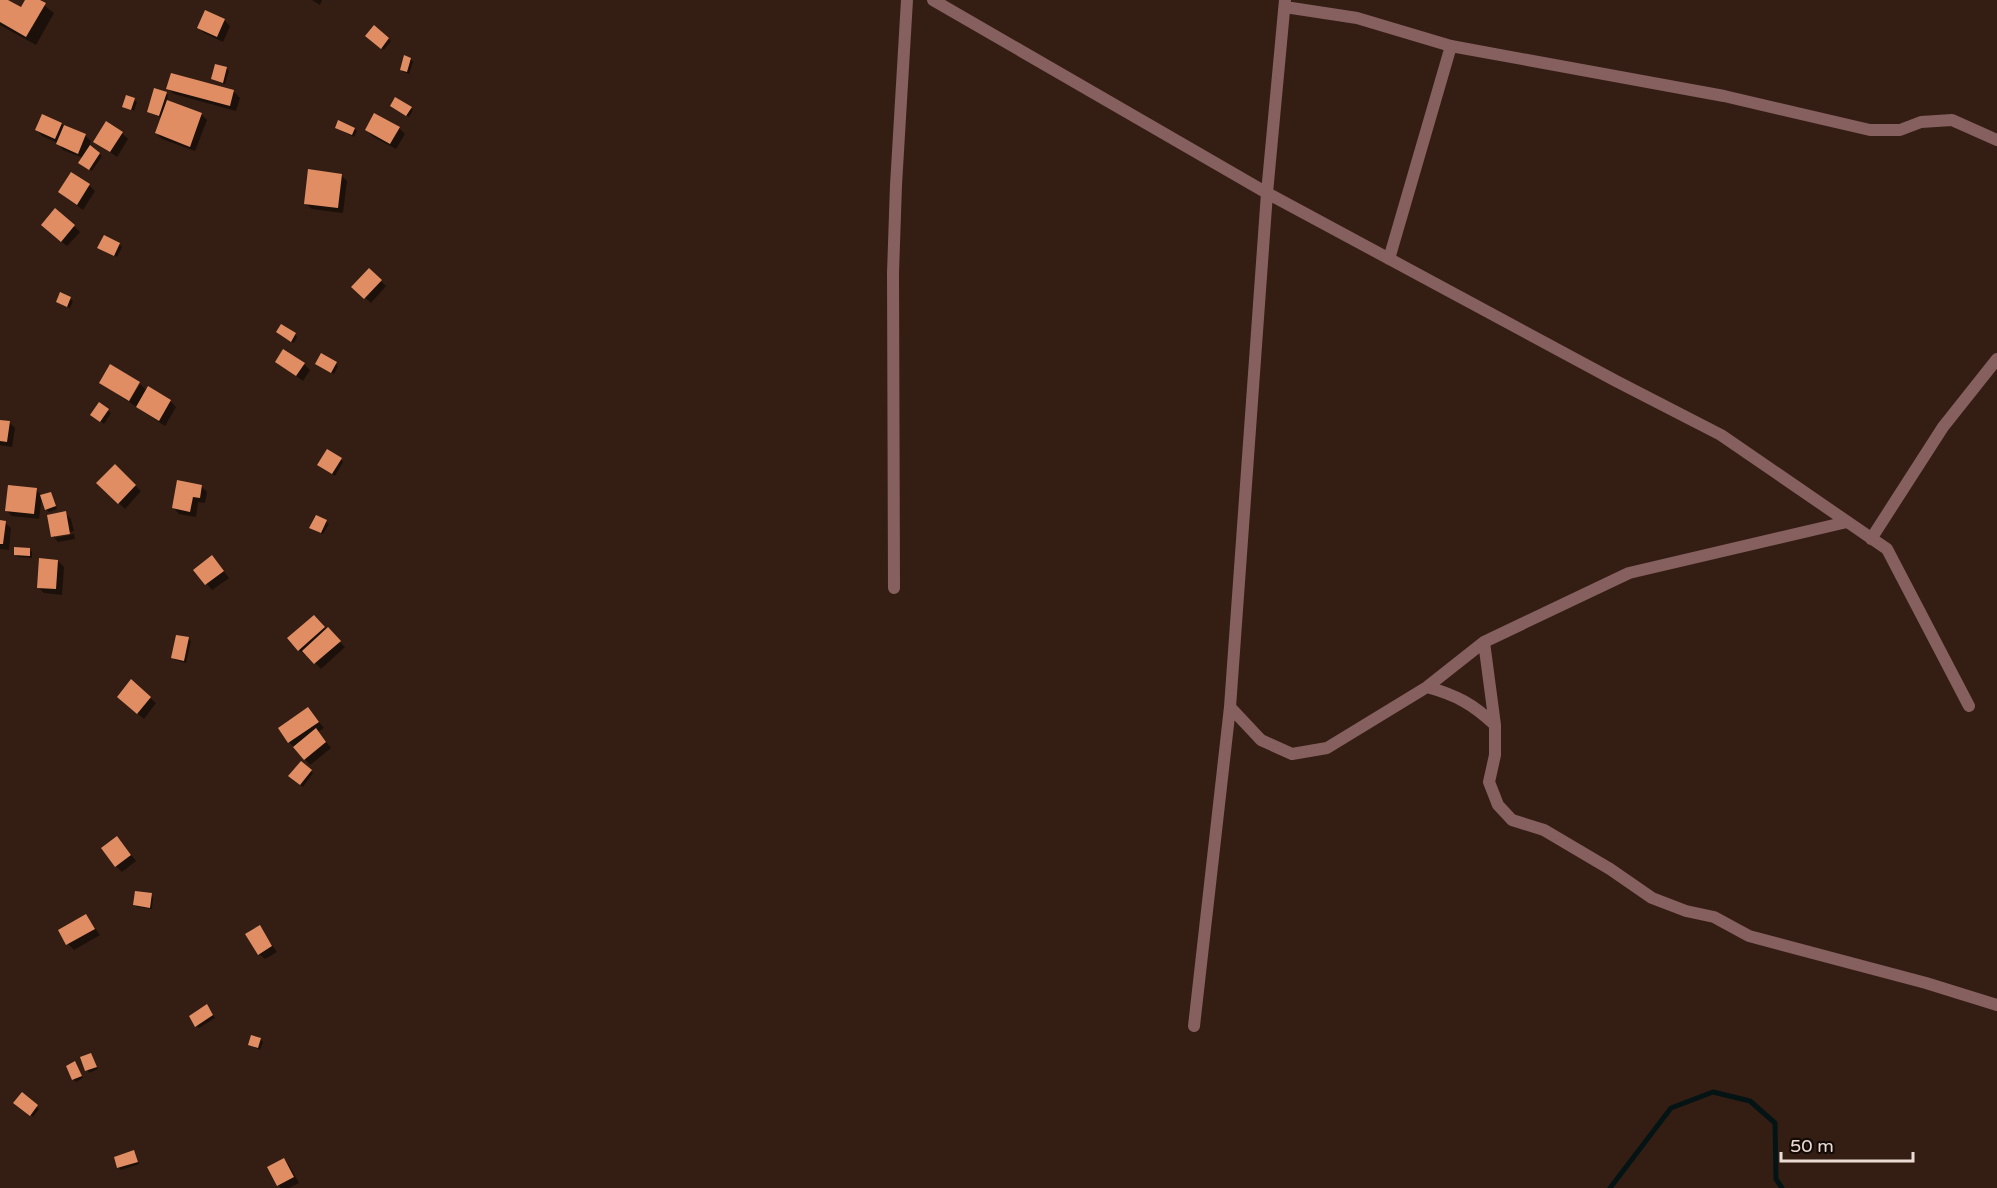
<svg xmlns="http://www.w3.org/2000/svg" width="1997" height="1188" viewBox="0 0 1997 1188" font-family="'Varela Round',sans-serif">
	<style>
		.shadow { fill: #0007 }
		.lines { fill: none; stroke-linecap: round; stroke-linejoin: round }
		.stream { stroke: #041414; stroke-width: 5 }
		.building { fill: #e08d64 }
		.minor { stroke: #865f5f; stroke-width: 12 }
	</style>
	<rect width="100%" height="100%" fill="#341e13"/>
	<path class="shadow" d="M 0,0 L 5,0 L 21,9 L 27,0 L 37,0 L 54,13 L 36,45 L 0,25 Z
		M 312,0 L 322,0 L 320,5 Z
		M 224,20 L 230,26 L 223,42 L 204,33 L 198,27 Z
		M 374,27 L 391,41 L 384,50 L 369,38 Z
		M 411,59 L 413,62 L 409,74 L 404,72 L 401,70 Z
		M 226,68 L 229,71 L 225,84 L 212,79 Z
		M 172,75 L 234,92 L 240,98 L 236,111 L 174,94 L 168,89 Z
		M 166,93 L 168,96 L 167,101 L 201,114 L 207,120 L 195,151 L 162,139 L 156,133 L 162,118 L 148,112 Z
		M 127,97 L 137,102 L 134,111 L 124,106 Z
		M 394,108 L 411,108 L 413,110 L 409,117 Z
		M 61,124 L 85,136 L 91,141 L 89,147 L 102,156 L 92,171 L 83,165 L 83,158 L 63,150 L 58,143 L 42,136 L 37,130 Z
		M 336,128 L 355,129 L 357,131 L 354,137 Z
		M 399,128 L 405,134 L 396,149 L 372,136 L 367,130 Z
		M 122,133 L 128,139 L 117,157 L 95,142 Z
		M 341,175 L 347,181 L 343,213 L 312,209 L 306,204 Z
		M 89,185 L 95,191 L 83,210 L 59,192 Z
		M 74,226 L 80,232 L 67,246 L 48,231 Z
		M 119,244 L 122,247 L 117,257 L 102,250 Z
		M 369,270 L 386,286 L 371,303 L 353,287 Z
		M 60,294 L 73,301 L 70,308 L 57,302 Z
		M 295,334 L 297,337 L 294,343 L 280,335 Z
		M 277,362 L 304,364 L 310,370 L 303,381 Z
		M 336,364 L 338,366 L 334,374 L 320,366 Z
		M 138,382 L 127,401 L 101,383 Z
		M 140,384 L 147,391 L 170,401 L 176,407 L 165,426 L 129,402 Z
		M 99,405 L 111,413 L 104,424 L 95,417 Z
		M 0,421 L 9,422 L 15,428 L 12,447 L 0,445 Z
		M 341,459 L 343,462 L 335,476 L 321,467 Z
		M 115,466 L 141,491 L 125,509 L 98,483 Z
		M 201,486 L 207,492 L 205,503 L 198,502 L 196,517 L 179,514 L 174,508 Z
		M 36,490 L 42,496 L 39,519 L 12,516 L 6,510 Z
		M 51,494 L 57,509 L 49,512 L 46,509 Z
		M 65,513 L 71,519 L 74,531 L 55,535 L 55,538 L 74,534 L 75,539 L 58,542 L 53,536 Z
		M 0,522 L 5,523 L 11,528 L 9,550 L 0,549 Z
		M 326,522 L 329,524 L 323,534 L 314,530 Z
		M 29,550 L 32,552 L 32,558 L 18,557 L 15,554 Z
		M 58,561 L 64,567 L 62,595 L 44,593 L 38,587 Z
		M 217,563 L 229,578 L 212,590 L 195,570 Z
		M 314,617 L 345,647 L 321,669 L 307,654 L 305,655 L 299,650 Z
		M 188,639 L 191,641 L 186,663 L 176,660 L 173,658 Z
		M 150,698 L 156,703 L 144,719 L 124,703 Z
		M 308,709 L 324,728 L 318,732 L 331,748 L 310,765 L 289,742 L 280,729 Z
		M 301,763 L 313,773 L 303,787 L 292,779 Z
		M 122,843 L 136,861 L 122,872 L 116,866 Z
		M 151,895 L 153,897 L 152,909 L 137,907 L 134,905 Z
		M 86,916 L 100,935 L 74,950 L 68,944 Z
		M 259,927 L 277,952 L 265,959 L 259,954 Z
		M 209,1008 L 215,1018 L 199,1028 L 196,1026 Z
		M 260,1039 L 263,1042 L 260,1050 L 249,1045 Z
		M 90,1055 L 98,1069 L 89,1073 L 82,1058 Z
		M 75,1063 L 83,1078 L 76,1082 L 73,1079 Z
		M 22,1094 L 39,1109 L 33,1117 L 18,1105 Z
		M 134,1152 L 139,1164 L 121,1170 L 118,1167 Z
		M 284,1159 L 289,1165 L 299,1183 L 289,1188 L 281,1188 L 278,1185 Z"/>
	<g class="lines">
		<path class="stream" d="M 1610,1188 L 1671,1108 L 1713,1092 L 1750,1101 L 1775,1123 L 1776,1179 L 1782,1188"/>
	</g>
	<path class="building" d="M 0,0 L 8,0 L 21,7 L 25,0 L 40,0 L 46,3 L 26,37 L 0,22 Z
		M 205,10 L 225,19 L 217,37 L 197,28 Z
		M 374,25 L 389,38 L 381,49 L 365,36 Z
		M 404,55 L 411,58 L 407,72 L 400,70 Z
		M 215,64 L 227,67 L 223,83 L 211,79 Z
		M 171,73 L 234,90 L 230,106 L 166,89 Z
		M 154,88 L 167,92 L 159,116 L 147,112 Z
		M 126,95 L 135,98 L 131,110 L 122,107 Z
		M 395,97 L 412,107 L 406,116 L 390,106 Z
		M 167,100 L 202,113 L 190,147 L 155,133 Z
		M 374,113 L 400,127 L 390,144 L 365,130 Z
		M 42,114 L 62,123 L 55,139 L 35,130 Z
		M 338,120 L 355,128 L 352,135 L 335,128 Z
		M 106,121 L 123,132 L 110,152 L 93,142 Z
		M 64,125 L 86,134 L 78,154 L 56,144 Z
		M 90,145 L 100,153 L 89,170 L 78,163 Z
		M 308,169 L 342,174 L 338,208 L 304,204 Z
		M 71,172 L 90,184 L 77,205 L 58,192 Z
		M 55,208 L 75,225 L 61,242 L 41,225 Z
		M 104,235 L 120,243 L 114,256 L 97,248 Z
		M 369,268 L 382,280 L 364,299 L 351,287 Z
		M 60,292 L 71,297 L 67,307 L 56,302 Z
		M 281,324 L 296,333 L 291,342 L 276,332 Z
		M 283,349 L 305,363 L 296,376 L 275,362 Z
		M 321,353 L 337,362 L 331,373 L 315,364 Z
		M 110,364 L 140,382 L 129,401 L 99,383 Z
		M 148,386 L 171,400 L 159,421 L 136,407 Z
		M 99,402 L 109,409 L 100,422 L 90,415 Z
		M 0,420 L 10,421 L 7,442 L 0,441 Z
		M 327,449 L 342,458 L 332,474 L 317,465 Z
		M 115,464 L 136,485 L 118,504 L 96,483 Z
		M 177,480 L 202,485 L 200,498 L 193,497 L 190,512 L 172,508 Z
		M 8,485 L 37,488 L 34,514 L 5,511 Z
		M 51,492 L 56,506 L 45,510 L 40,495 Z
		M 66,511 L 70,534 L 51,537 L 47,515 Z
		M 316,515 L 327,520 L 321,533 L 309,528 Z
		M 0,520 L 6,521 L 3,544 L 0,544 Z
		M 14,547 L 30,548 L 30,556 L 14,555 Z
		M 212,555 L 224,571 L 205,585 L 193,570 Z
		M 39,558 L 58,560 L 56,589 L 37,588 Z
		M 314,615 L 325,627 L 298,651 L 287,638 Z
		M 328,627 L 341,641 L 314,664 L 302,651 Z
		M 176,635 L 189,637 L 184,661 L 171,658 Z
		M 131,679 L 151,697 L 137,714 L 117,697 Z
		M 308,707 L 319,722 L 288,743 L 278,728 Z
		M 316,728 L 326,742 L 304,760 L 293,747 Z
		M 301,761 L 312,770 L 300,785 L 288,776 Z
		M 117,836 L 131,855 L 115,867 L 101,848 Z
		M 135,891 L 152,893 L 150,908 L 133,905 Z
		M 86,914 L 95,929 L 66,945 L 58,930 Z
		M 260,925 L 272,946 L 258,955 L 245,934 Z
		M 207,1004 L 213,1015 L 195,1027 L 189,1016 Z
		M 251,1035 L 261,1038 L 258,1048 L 248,1045 Z
		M 91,1053 L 97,1067 L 85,1071 L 80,1057 Z
		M 75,1061 L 82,1076 L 72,1080 L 66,1066 Z
		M 22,1092 L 38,1105 L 30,1116 L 13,1103 Z
		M 134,1150 L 138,1162 L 117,1168 L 114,1157 Z
		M 284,1158 L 294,1177 L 277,1186 L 267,1167 Z"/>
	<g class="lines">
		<path class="minor" d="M 933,0 L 1267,193 L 1616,381 L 1721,435 L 1887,549 L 1969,706
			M 1285,7 L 1357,18 L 1451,46 L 1724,96 L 1870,130 L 1900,130 L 1921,122 L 1952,120 L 1997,140
			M 1389,259 L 1451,46
			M 1871,539 L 1943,427 L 1997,359
			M 894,588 L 893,273 L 896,185 L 907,0
			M 1484,642 L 1495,725
			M 1427,687 C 1456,695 1473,704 1495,725 L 1495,755 L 1489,782 L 1498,805 L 1512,820 L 1544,830 L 1610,869 L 1652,898 L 1686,911 L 1714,917 L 1749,936 L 1926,983 L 1997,1005
			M 1230,707 L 1261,740 L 1292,754 L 1327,748 L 1427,687 L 1484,642 L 1629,573 L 1847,522
			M 1194,1026 L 1230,707 L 1267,193 L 1285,0"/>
	</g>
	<path d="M1781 1152v9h132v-9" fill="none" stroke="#ebdbd4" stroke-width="3"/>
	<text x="1790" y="1152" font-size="18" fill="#ebdbd4" stroke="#140b07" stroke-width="4.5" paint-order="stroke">50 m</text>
</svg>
